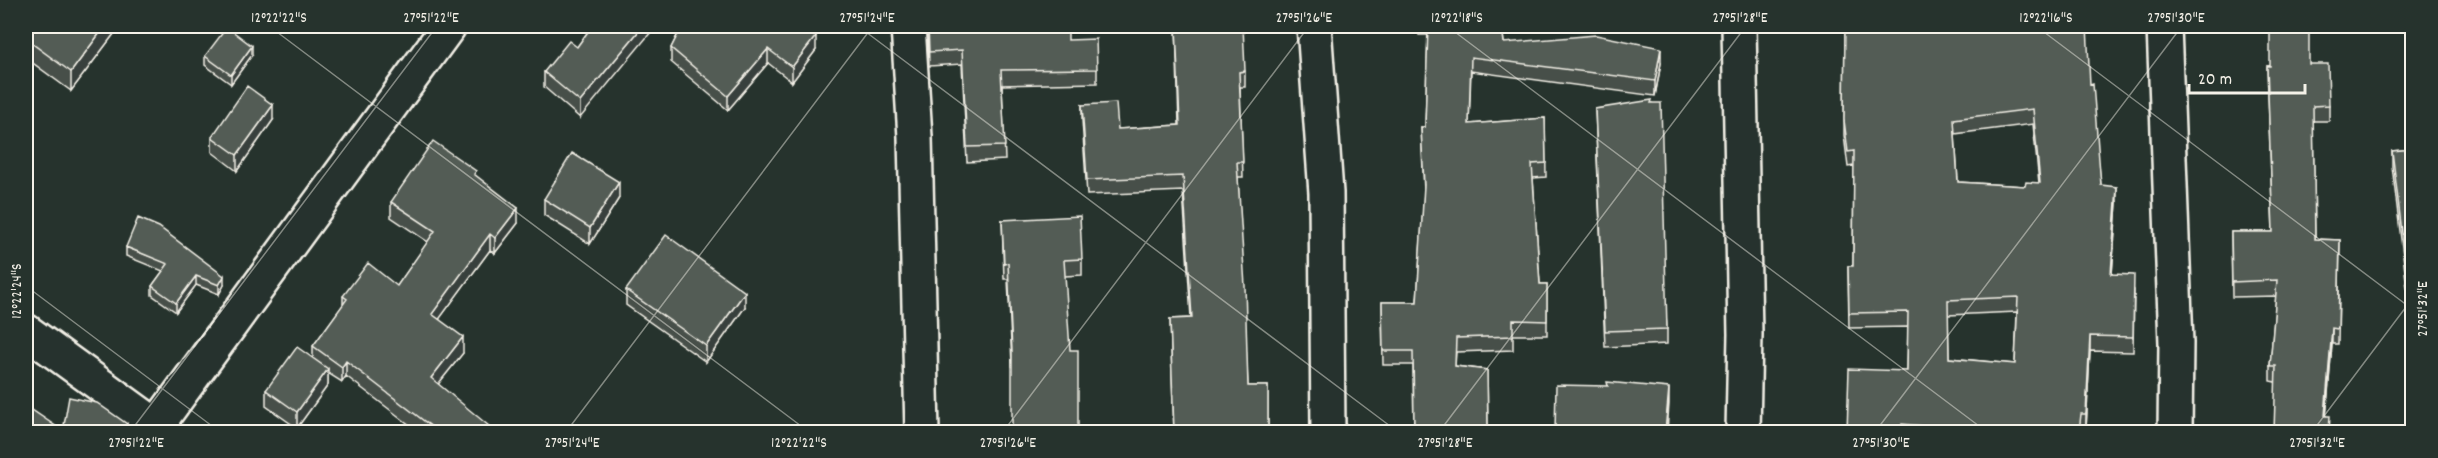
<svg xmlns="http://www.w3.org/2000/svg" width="2438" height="458" viewBox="0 0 2438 458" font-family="Dekko,sans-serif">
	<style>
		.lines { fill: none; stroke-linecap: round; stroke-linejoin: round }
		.minor-casing { stroke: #f4f1e8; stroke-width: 38 }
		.minor { stroke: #26332d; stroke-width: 33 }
		.wall { fill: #474f49; stroke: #f4f1e8; stroke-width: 1.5; fill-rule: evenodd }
		.shaded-wall { fill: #39403c; stroke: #f4f1e8; stroke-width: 1.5 }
		.building { fill: #525c55; stroke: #f4f1e8; stroke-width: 1.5; fill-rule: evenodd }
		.ticks { fill: none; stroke: #f4f1e8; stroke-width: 1.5; stroke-opacity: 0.45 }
		.neatline { fill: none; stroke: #f4f1e8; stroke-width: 2 }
		.ticks-label { font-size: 15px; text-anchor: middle; fill: #f4f1e8 }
	</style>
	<rect width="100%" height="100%" fill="#26332d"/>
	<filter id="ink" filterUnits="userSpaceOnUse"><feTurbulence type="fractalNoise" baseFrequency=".0167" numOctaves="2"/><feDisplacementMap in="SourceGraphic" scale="12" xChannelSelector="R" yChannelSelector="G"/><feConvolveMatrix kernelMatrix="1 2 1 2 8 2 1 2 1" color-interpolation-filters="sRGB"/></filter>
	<g filter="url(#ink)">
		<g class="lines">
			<defs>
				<path id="minor" d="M 908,26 L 915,137 L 922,432
					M 1314,26 L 1326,193 L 1328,432
					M 1739,26 L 1745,334 L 1743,432
					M 2164,26 L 2176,343 L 2175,432
					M 26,331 L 165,432
					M 152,432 L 449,26"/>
			</defs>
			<use href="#minor" class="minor-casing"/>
			<use href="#minor" class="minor"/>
		</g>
		<path class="wall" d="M 26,26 L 120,26 L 71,91 L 26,58 Z
			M 592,26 L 580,118 L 544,87 L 544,72 L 577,47 Z
			M 682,26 L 816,50 L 792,82 L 768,63 L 728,110 L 671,62 L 671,48 Z
			M 928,26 L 1068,40 L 1097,69 L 1097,83 L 1002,85 L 1005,160 L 967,162 L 962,64 L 929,66 Z
			M 1176,26 L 1245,71 L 1245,87 L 1240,87 L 1243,177 L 1238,177 L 1248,386 L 1268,386 L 1268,432 L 1174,432 L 1170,319 L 1191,318 L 1183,191 L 1087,195 L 1082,120 L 1082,105 L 1118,129 L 1179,125 Z
			M 1418,26 L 1502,26 L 1504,43 L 1661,63 L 1655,96 L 1471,71 L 1469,124 L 1545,118 L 1546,177 L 1533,178 L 1540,284 L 1547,284 L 1547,335 L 1513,335 L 1513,350 L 1456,352 L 1455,366 L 1487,370 L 1488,432 L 1414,432 L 1413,365 L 1383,365 L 1382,302 L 1417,302 L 1424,192 L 1421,127 L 1425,127 L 1428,35 L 1419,35 Z
			M 1845,26 L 2090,85 L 2101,185 L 2117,202 L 2112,274 L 2134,290 L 2133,352 L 2090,351 L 2086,429 L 2081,429 L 2081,432 L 1847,432 L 1907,371 L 1908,327 L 1849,328 L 1848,266 L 1853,266 L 1854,166 L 1848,167 L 1844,135 ZM 2033,124 L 2039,183 L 2025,186 L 1958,182 L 1955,134 ZM 2017,312 L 2015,364 L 1949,358 L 1948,315 Z
			M 252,55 L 231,84 L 205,65 L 205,56 Z
			M 2309,64 L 2329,105 L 2329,121 L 2313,121 L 2315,239 L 2340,240 L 2338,344 L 2332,344 L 2326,416 L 2330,432 L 2275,382 L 2270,381 L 2270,366 L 2276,296 L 2232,297 L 2231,232 L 2273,232 L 2267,66 Z
			M 1652,103 L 1667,329 L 1667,344 L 1605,347 L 1595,109 Z
			M 273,120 L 237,171 L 212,152 L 212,137 Z
			M 2412,149 L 2412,287 L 2407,288 L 2392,166 L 2392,151 Z
			M 476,176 L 518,223 L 495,253 L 490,250 L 439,319 L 463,353 L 438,384 L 489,432 L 419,432 L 346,376 L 342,382 L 328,373 L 328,385 L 297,428 L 266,406 L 266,390 L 313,358 L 313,346 L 343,305 L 343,296 L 397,286 L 428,242 L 391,217 L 391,202 Z
			M 619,198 L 590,244 L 544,215 L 544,199 Z
			M 1002,220 L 1082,259 L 1082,275 L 1065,276 L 1012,365 L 1008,279 L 1004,279 Z
			M 126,247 L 224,285 L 219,294 L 196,285 L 176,312 L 152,295 L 152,286 L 163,271 L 126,256 Z
			M 626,290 L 745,307 L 706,362 L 626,305 Z"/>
		<path class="shaded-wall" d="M 105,26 L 120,26 L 71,91 L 71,72 Z
			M 643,26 L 656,26 L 580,118 L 580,102 Z
			M 816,36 L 816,50 L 792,82 L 792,67 Z
			M 252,46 L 252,55 L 231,84 L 231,75 Z
			M 1661,48 L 1661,63 L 1655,96 L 1655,81 Z
			M 768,49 L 768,63 L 728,110 L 728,96 Z
			M 273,105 L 273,120 L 237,171 L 237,155 Z
			M 619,182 L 619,198 L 590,244 L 590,228 Z
			M 2117,187 L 2117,202 L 2111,289 L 2111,274 Z
			M 518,208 L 518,223 L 495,253 L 495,238 Z
			M 490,234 L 490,250 L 432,329 L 432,314 Z
			M 196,276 L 196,285 L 176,312 L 176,303 Z
			M 224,276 L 224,285 L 219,294 L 219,285 Z
			M 745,292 L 745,307 L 706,362 L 706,346 Z
			M 2332,328 L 2332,344 L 2325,432 L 2325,416 Z
			M 2090,336 L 2090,351 L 2086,429 L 2086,414 Z
			M 463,337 L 463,353 L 431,393 L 431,378 Z
			M 346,361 L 346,376 L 342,382 L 342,367 Z
			M 328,369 L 328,385 L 297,428 L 297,412 Z
			M 1669,388 L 1669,404 L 1667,432 L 1665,432 Z
			M 127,424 L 127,432 L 121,432 Z"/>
		<path class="building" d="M 26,26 L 105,26 L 71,72 L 26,39 Z
			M 592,26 L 643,26 L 580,102 L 544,72 L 569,41 L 577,47 Z
			M 682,26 L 803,26 L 816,36 L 792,67 L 768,49 L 728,96 L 671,48 Z
			M 928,26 L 1068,26 L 1068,40 L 1096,39 L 1097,69 L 1001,70 L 1005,146 L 967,147 L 962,50 L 929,52 Z
			M 1176,26 L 1243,26 L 1245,71 L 1239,72 L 1243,162 L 1237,162 L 1245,286 L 1248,386 L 1268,386 L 1268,430 L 1249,430 L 1249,432 L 1174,432 L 1170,319 L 1192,318 L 1183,176 L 1087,180 L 1082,105 L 1116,103 L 1118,129 L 1180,125 Z
			M 1428,26 L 1502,26 L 1504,43 L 1596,35 L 1661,48 L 1655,81 L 1471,57 L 1469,124 L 1545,118 L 1546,163 L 1532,164 L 1540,284 L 1547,284 L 1547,321 L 1513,320 L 1513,336 L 1456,338 L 1455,366 L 1487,370 L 1488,427 L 1477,427 L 1477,432 L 1441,432 L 1441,428 L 1414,428 L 1413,351 L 1383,351 L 1382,302 L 1417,302 L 1424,185 L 1421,127 L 1425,127 Z
			M 1845,26 L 2087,26 L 2090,85 L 2093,84 L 2101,185 L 2117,187 L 2111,274 L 2134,275 L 2133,337 L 2090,336 L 2086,414 L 2081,414 L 2079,432 L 1997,432 L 1902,424 L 1903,432 L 1847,432 L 1849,369 L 1907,371 L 1908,312 L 1849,313 L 1848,266 L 1853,266 L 1854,151 L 1848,152 L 1844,120 ZM 2033,109 L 2040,183 L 2026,182 L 2025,186 L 1958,182 L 1954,119 ZM 2018,297 L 2015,364 L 1949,358 L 1948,300 Z
			M 2270,26 L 2309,26 L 2309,64 L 2328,64 L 2329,105 L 2313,106 L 2315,239 L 2340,240 L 2338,329 L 2332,328 L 2325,416 L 2330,416 L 2329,432 L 2274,432 L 2276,366 L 2270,366 L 2277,280 L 2232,282 L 2231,232 L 2273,232 L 2267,66 L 2270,66 Z
			M 227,27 L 252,46 L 231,75 L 205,56 Z
			M 247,86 L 273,105 L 237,155 L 212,137 Z
			M 1652,100 L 1651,103 L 1661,103 L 1667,329 L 1605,331 L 1595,109 Z
			M 433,141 L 476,171 L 474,174 L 518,208 L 495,238 L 490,234 L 432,314 L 463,337 L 431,378 L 489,426 L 485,431 L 487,432 L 433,432 L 431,431 L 433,428 L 346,361 L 342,367 L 313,346 L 347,299 L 343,296 L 368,263 L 397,286 L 435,231 L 391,202 Z
			M 2412,149 L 2412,272 L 2407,273 L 2392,151 Z
			M 572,153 L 619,182 L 590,228 L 544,199 Z
			M 1080,216 L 1082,259 L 1064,260 L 1070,350 L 1078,350 L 1078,432 L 1012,432 L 1012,352 L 1008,263 L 1004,264 L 1002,220 Z
			M 138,218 L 159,227 L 224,276 L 219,285 L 196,276 L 176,303 L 152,286 L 168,264 L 126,247 Z
			M 666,235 L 745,292 L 706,346 L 626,290 Z
			M 297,347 L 328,369 L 297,412 L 266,390 Z
			M 1607,382 L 1669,388 L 1665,432 L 1555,432 L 1556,385 L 1608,386 Z
			M 69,397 L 97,403 L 127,424 L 121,432 L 26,432 L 26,406 L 63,431 Z"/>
	</g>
	<path class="ticks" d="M 269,26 L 809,432M 858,26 L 1398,432M 1447,26 L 1987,432M 2036,26 L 2412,309M 26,286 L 220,432M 130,432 L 437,26M 566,432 L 873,26M 1003,432 L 1309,26M 1439,432 L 1746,26M 1875,432 L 2182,26M 2312,432 L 2412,299"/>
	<rect width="2438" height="458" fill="none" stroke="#26332d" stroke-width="66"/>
	<path d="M2189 84v9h116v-9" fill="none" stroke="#f4f1e8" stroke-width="3"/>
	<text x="2198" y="84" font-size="18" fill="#f4f1e8" stroke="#26332d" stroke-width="4.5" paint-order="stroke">20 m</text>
	<rect x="33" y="33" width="2372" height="392" class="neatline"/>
	<g class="ticks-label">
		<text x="279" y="22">12°22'22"S</text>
		<text x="431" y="22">27°51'22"E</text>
		<text x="867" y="22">27°51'24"E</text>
		<text x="1304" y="22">27°51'26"E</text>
		<text x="1457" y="22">12°22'18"S</text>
		<text x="1740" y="22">27°51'28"E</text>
		<text x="2046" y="22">12°22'16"S</text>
		<text x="2176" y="22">27°51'30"E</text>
		<text transform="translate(16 291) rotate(-90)" y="5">12°22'24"S</text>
		<text transform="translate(2422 309) rotate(-90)" y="5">27°51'32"E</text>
		<text x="136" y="447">27°51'22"E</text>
		<text x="572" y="447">27°51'24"E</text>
		<text x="799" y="447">12°22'22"S</text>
		<text x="1008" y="447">27°51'26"E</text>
		<text x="1445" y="447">27°51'28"E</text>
		<text x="1881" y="447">27°51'30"E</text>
		<text x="2317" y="447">27°51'32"E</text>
	</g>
</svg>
